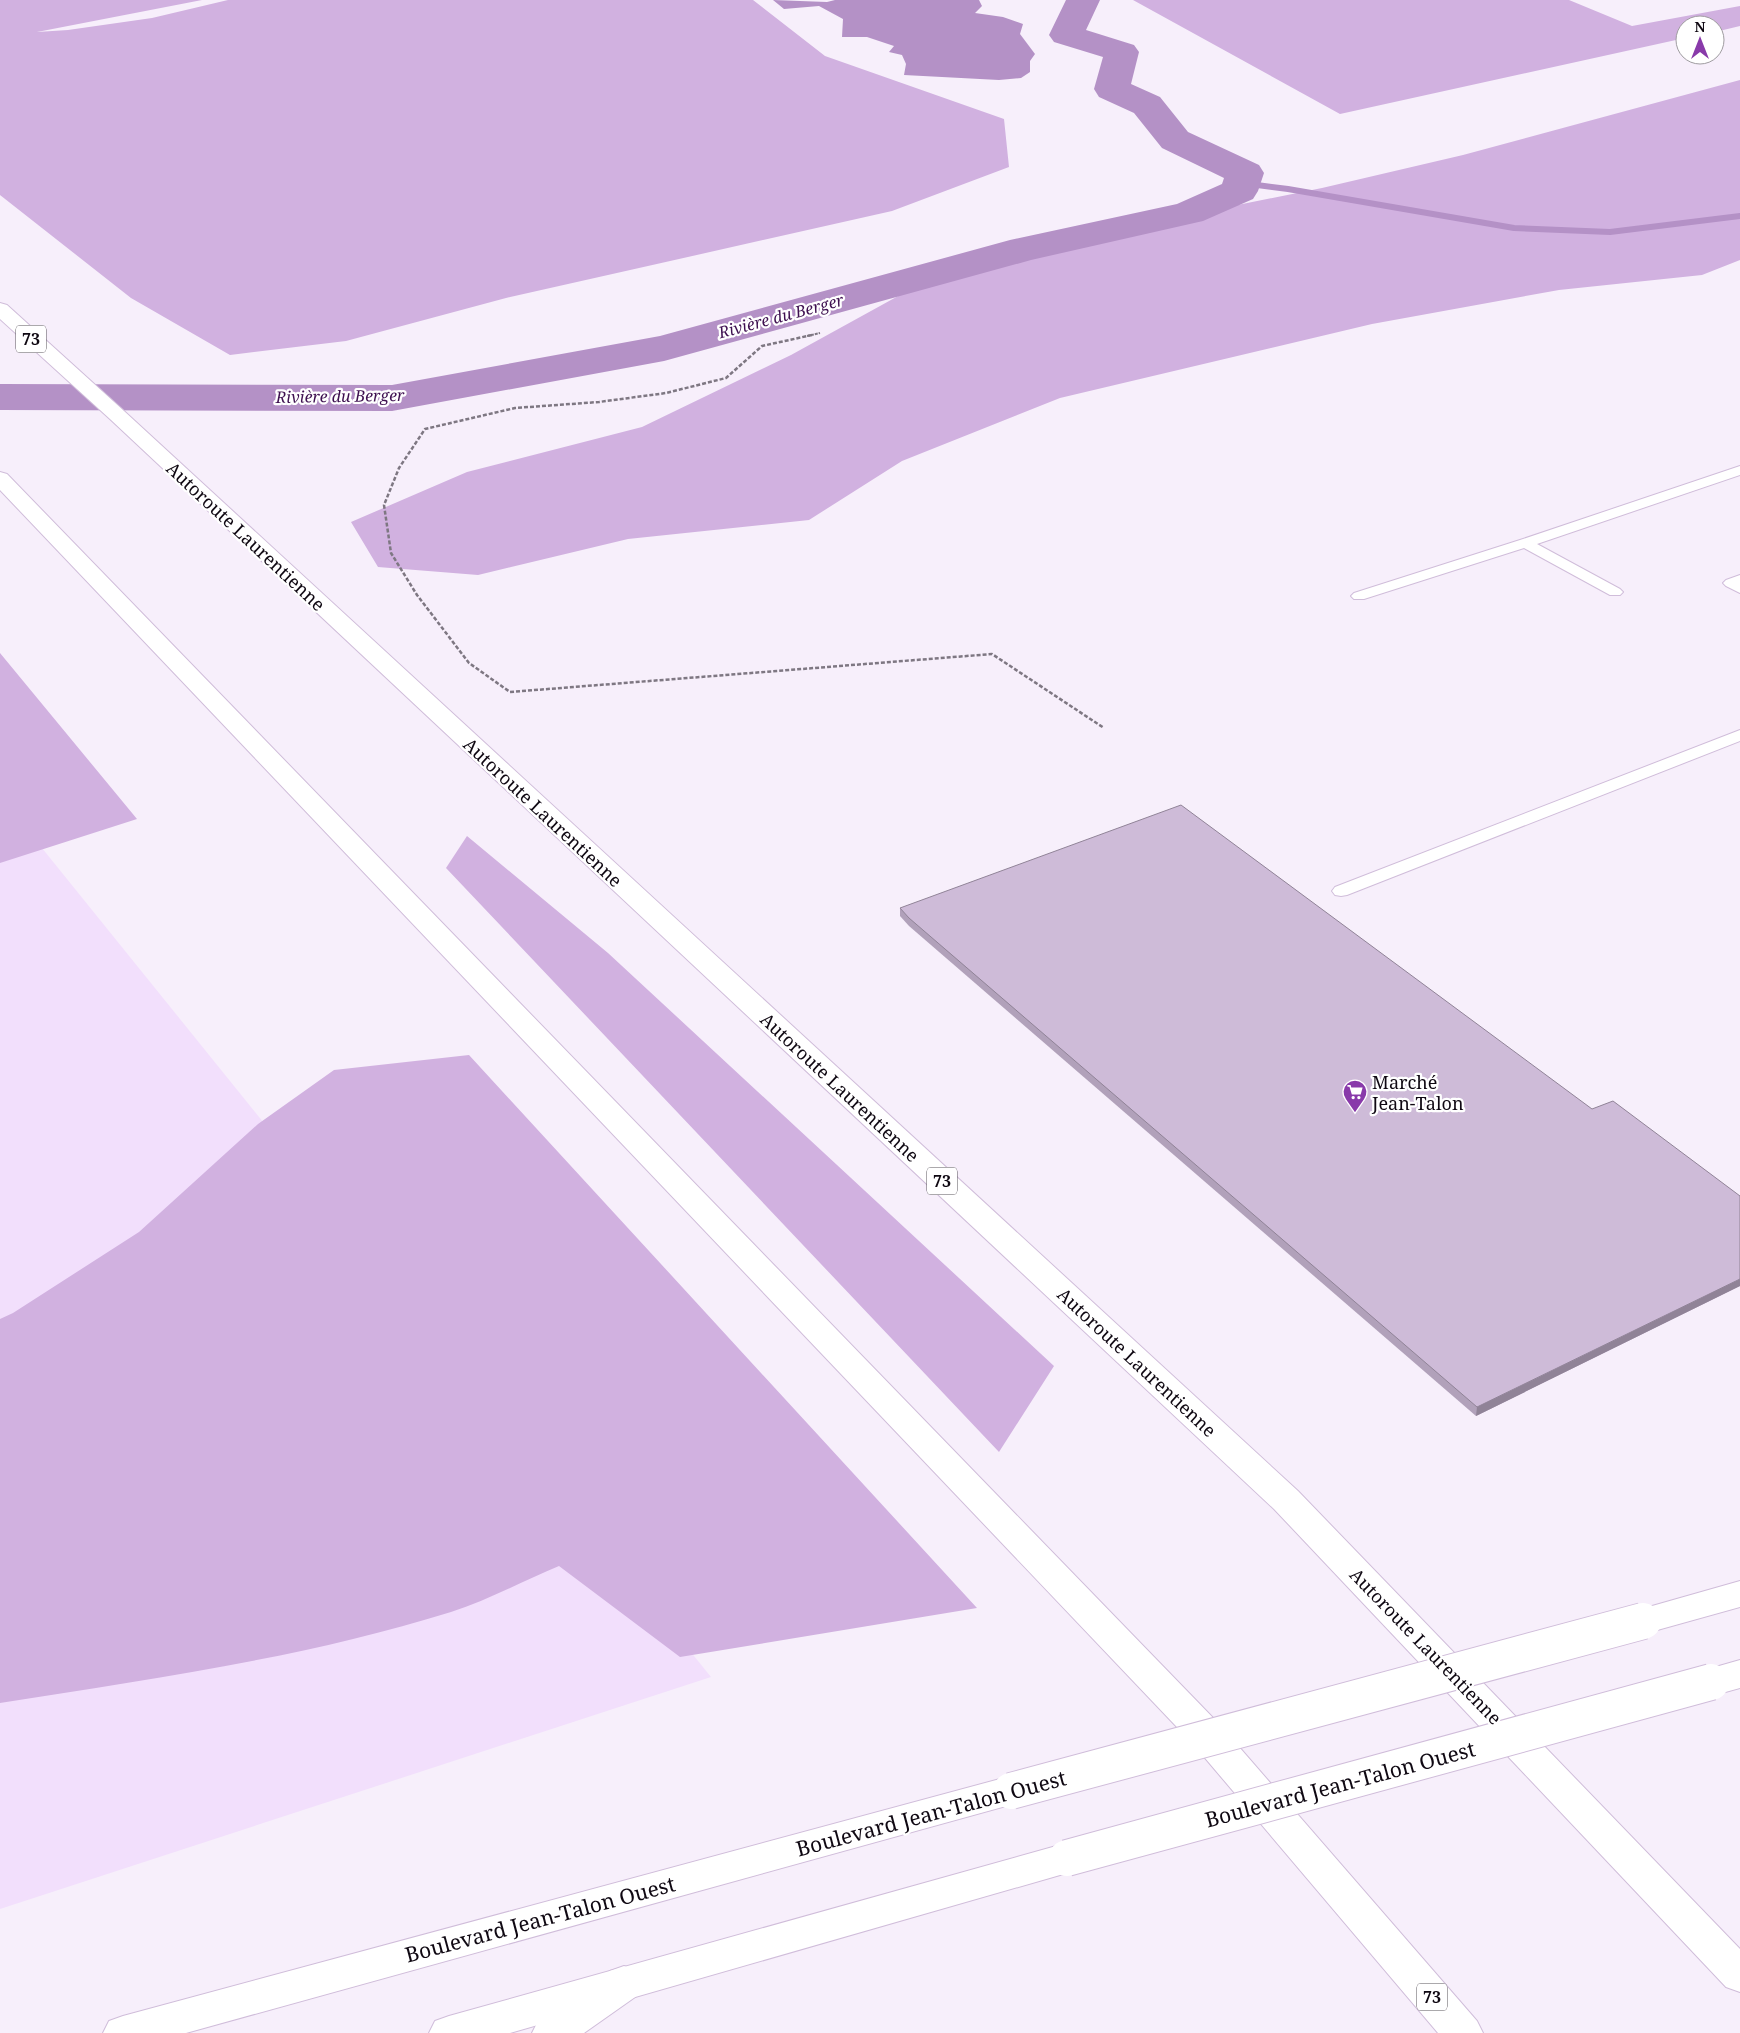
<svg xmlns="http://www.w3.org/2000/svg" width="1740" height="2033" viewBox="0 0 1740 2033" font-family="'Noto Serif',serif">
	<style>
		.built { fill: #f2dffc }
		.green { fill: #d1b1e0 }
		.water { fill: #b491c6 }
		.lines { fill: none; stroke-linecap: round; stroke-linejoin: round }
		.stream { stroke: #b491c6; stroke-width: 6 }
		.river { fill: #b491c6; fill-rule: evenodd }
		.lane-casing { stroke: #d0bdda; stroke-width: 2 }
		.secondary-casing { stroke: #d0bdda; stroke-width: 2 }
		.highway-casing { stroke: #d0bdda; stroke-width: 2 }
		.path-far1 { stroke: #7e7782; stroke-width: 2; stroke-dasharray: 3 1; stroke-linecap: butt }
		.path { stroke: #7e7782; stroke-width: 2.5; stroke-dasharray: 4 2; stroke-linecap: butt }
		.lane { fill: #fff; fill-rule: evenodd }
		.secondary { fill: #fff; fill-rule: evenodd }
		.highway { fill: #fff; fill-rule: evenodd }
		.secondary-bridge-casing { stroke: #d0bdda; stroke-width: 38; stroke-linecap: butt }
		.secondary-bridge { stroke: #fff; stroke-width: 36 }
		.wall { fill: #b1a1ba }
		.shaded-wall { fill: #908397 }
		.building { fill: #cebbd8; stroke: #908397 }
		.labels { text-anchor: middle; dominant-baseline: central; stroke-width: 4.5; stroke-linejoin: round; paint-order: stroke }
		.far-water-label { font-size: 16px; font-style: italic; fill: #3e1050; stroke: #fff }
		.shield { fill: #fff; stroke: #575259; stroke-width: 1 }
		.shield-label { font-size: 16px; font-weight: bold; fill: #0f0812 }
		.street-label { font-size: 18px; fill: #0f0812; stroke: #fff }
		.poi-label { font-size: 18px; fill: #0f0812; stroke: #fff; text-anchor: start }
		.near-street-label { font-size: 21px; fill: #0f0812; stroke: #fff }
	</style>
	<rect width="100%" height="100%" fill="#f7effb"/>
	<path class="built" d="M 0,796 L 711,1677 L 0,1909 Z"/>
	<path class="green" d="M 0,0 L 202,0 L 37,32 L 68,30 L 152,18 L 228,0 L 753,0 L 825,56 L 1004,119 L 1009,167 L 892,211 L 506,298 L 346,341 L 230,355 L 131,298 L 0,195 Z
		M 1133,0 L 1569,0 L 1632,26 L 1740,6 L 1740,26 L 1715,32 L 1715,25 L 1685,25 L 1685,38 L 1340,114 Z
		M 1740,80 L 1740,260 L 1702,275 L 1559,290 L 1372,324 L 1060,398 L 902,461 L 809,520 L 628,539 L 478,575 L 378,567 L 351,522 L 467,472 L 642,427 L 791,355 L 900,295 L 1089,235 L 1322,188 L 1463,155 Z
		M 0,653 L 137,819 L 0,863 Z
		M 467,836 L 608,953 L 1054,1366 L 999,1452 L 446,868 Z
		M 469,1055 L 977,1608 L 680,1657 L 559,1566 C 523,1581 488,1600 451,1612 C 304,1658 151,1679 0,1703 L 0,1319 L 13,1313 L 139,1232 L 258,1124 L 334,1070 Z"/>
	<path class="water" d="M 773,0 L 827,2 L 835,0 L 979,0 L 982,6 L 975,13 L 1003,17 L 1023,24 L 1020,34 L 1035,54 L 1030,61 L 1030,72 L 1021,78 L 999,80 L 904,75 L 906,64 L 902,55 L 889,52 L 894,46 L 867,37 L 842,37 L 843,19 L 819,6 L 784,9 Z"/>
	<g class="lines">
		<path class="stream" d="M 1242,183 L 1288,189 L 1514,228 L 1610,232 L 1740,216"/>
		<path class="river" d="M 1066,0 L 1100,0 L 1086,30 L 1134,45 L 1139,52 L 1131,84 L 1160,97 L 1188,132 L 1259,165 L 1264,173 L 1258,191 L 1253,199 L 1203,221 L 1031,260 L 664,361 L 392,411 L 0,410 L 0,384 L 392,385 L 660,336 L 1010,240 L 1177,204 L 1222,184 L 1224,178 L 1162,148 L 1134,113 L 1099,97 L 1094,89 L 1103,57 L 1054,42 L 1049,35 Z"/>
		<defs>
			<path id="lane" d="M 1740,466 L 1740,475 L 1537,544 L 1620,589 L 1623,592 L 1620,595 L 1610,595 L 1524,548 L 1364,599 L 1354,599 L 1351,596 L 1354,593 L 1520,540 Z
				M 1740,575 L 1740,593 L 1726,586 L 1723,583 L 1726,580 Z
				M 1740,730 L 1740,741 L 1347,895 L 1341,896 L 1335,895 L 1332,891 L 1335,887 Z"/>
			<path id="secondary" d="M 1740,1581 L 1740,1607 L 1643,1634 L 1631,1630 L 1625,1621 L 1631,1612 Z
				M 1740,1660 L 1740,1688 L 1711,1696 L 1698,1692 L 1693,1682 L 1698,1672 Z
				M 1011,1776 L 1024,1781 L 1030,1791 L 1024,1801 L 186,2033 L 103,2033 L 109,2021 L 123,2016 Z
				M 1067,1843 L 1080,1847 L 1086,1858 L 1080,1869 L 1067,1873 L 510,2033 L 429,2033 L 435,2021 L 449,2016 Z"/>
			<path id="highway" d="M 0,303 L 7,305 L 124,411 L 1298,1491 L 1740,1949 L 1740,1992 L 1726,1987 L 1274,1509 L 110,419 L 0,319 Z
				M 0,472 L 7,474 L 1220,1725 L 1477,2021 L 1483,2033 L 1438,2033 L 1194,1745 L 0,490 Z
				M 624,1966 L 638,1971 L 644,1983 L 638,1995 L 584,2033 L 532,2033 L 538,2021 L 610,1971 Z"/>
		</defs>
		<use href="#lane" class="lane-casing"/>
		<use href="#secondary" class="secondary-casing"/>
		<use href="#highway" class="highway-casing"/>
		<path class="path-far1" d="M 807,336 L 820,333"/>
		<path class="path" d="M 812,335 L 762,346 L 726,378 L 666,393 L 599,402 L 515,408 L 425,429 L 399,468 L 384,505 L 391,553 L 417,595 L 469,663 L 510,692 L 992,654 L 1104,728"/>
		<use href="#lane" class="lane"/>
		<use href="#secondary" class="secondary"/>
		<use href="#highway" class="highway"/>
		<defs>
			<path id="secondary-bridge" d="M 1011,1791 L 1643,1621
				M 1067,1858 L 1711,1682"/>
		</defs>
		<use href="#secondary-bridge" class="secondary-bridge-casing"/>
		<use href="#secondary-bridge" class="secondary-bridge"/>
	</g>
	<path class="wall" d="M 900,908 L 1740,1196 L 1740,1286 L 1476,1416 L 909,926 L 900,916 Z"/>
	<path class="shaded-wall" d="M 1740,1279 L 1740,1286 L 1476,1416 L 1477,1407 Z"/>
	<path class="building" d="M 1181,805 L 1592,1109 L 1613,1101 L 1740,1196 L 1740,1279 L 1477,1407 L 909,918 L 900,908 Z"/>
	<defs>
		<symbol id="supermarket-pin" viewBox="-11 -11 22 30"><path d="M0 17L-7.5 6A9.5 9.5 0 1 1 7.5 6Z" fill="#893aaa" stroke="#fff"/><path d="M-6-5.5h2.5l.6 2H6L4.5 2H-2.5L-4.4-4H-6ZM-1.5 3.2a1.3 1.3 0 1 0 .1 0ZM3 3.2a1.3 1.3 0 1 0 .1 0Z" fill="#fff"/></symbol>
	</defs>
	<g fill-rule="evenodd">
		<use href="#supermarket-pin" x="1341" y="1078" width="28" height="38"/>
	</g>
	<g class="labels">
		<g class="far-water-label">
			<text transform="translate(781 316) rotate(-15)">Rivière du Berger</text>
			<text transform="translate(340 396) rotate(-1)">Rivière du Berger</text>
		</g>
		<g class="shield">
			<rect x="16" y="325.5" width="30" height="27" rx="4"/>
			<rect x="927" y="1167.5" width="30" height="27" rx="4"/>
			<rect x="1417" y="1983.5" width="30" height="27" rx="4"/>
		</g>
		<g class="shield-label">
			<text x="31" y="339">73</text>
			<text x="942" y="1181">73</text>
			<text x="1432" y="1997">73</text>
		</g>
		<g class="street-label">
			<text transform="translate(246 536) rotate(43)">Autoroute Laurentienne</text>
			<text transform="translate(543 812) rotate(43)">Autoroute Laurentienne</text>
			<text transform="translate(840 1087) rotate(43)">Autoroute Laurentienne</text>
			<text transform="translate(1137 1362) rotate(43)">Autoroute Laurentienne</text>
			<text transform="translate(1426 1646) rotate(46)">Autoroute Laurentienne</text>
		</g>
		<g class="poi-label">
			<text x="1372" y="1082">Marché<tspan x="1372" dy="21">Jean-Talon</tspan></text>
		</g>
		<g class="near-street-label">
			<text transform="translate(1340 1784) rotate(-15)">Boulevard Jean-Talon Ouest</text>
			<text transform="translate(931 1813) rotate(-15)">Boulevard Jean-Talon Ouest</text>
			<text transform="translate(540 1919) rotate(-15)">Boulevard Jean-Talon Ouest</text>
		</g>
	</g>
	<g transform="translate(1700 40)"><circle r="24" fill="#ffffff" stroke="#9f9ca0"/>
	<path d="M0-4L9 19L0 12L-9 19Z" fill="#893aaa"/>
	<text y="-8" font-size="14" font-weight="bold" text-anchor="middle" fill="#0f0812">N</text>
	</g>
</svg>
